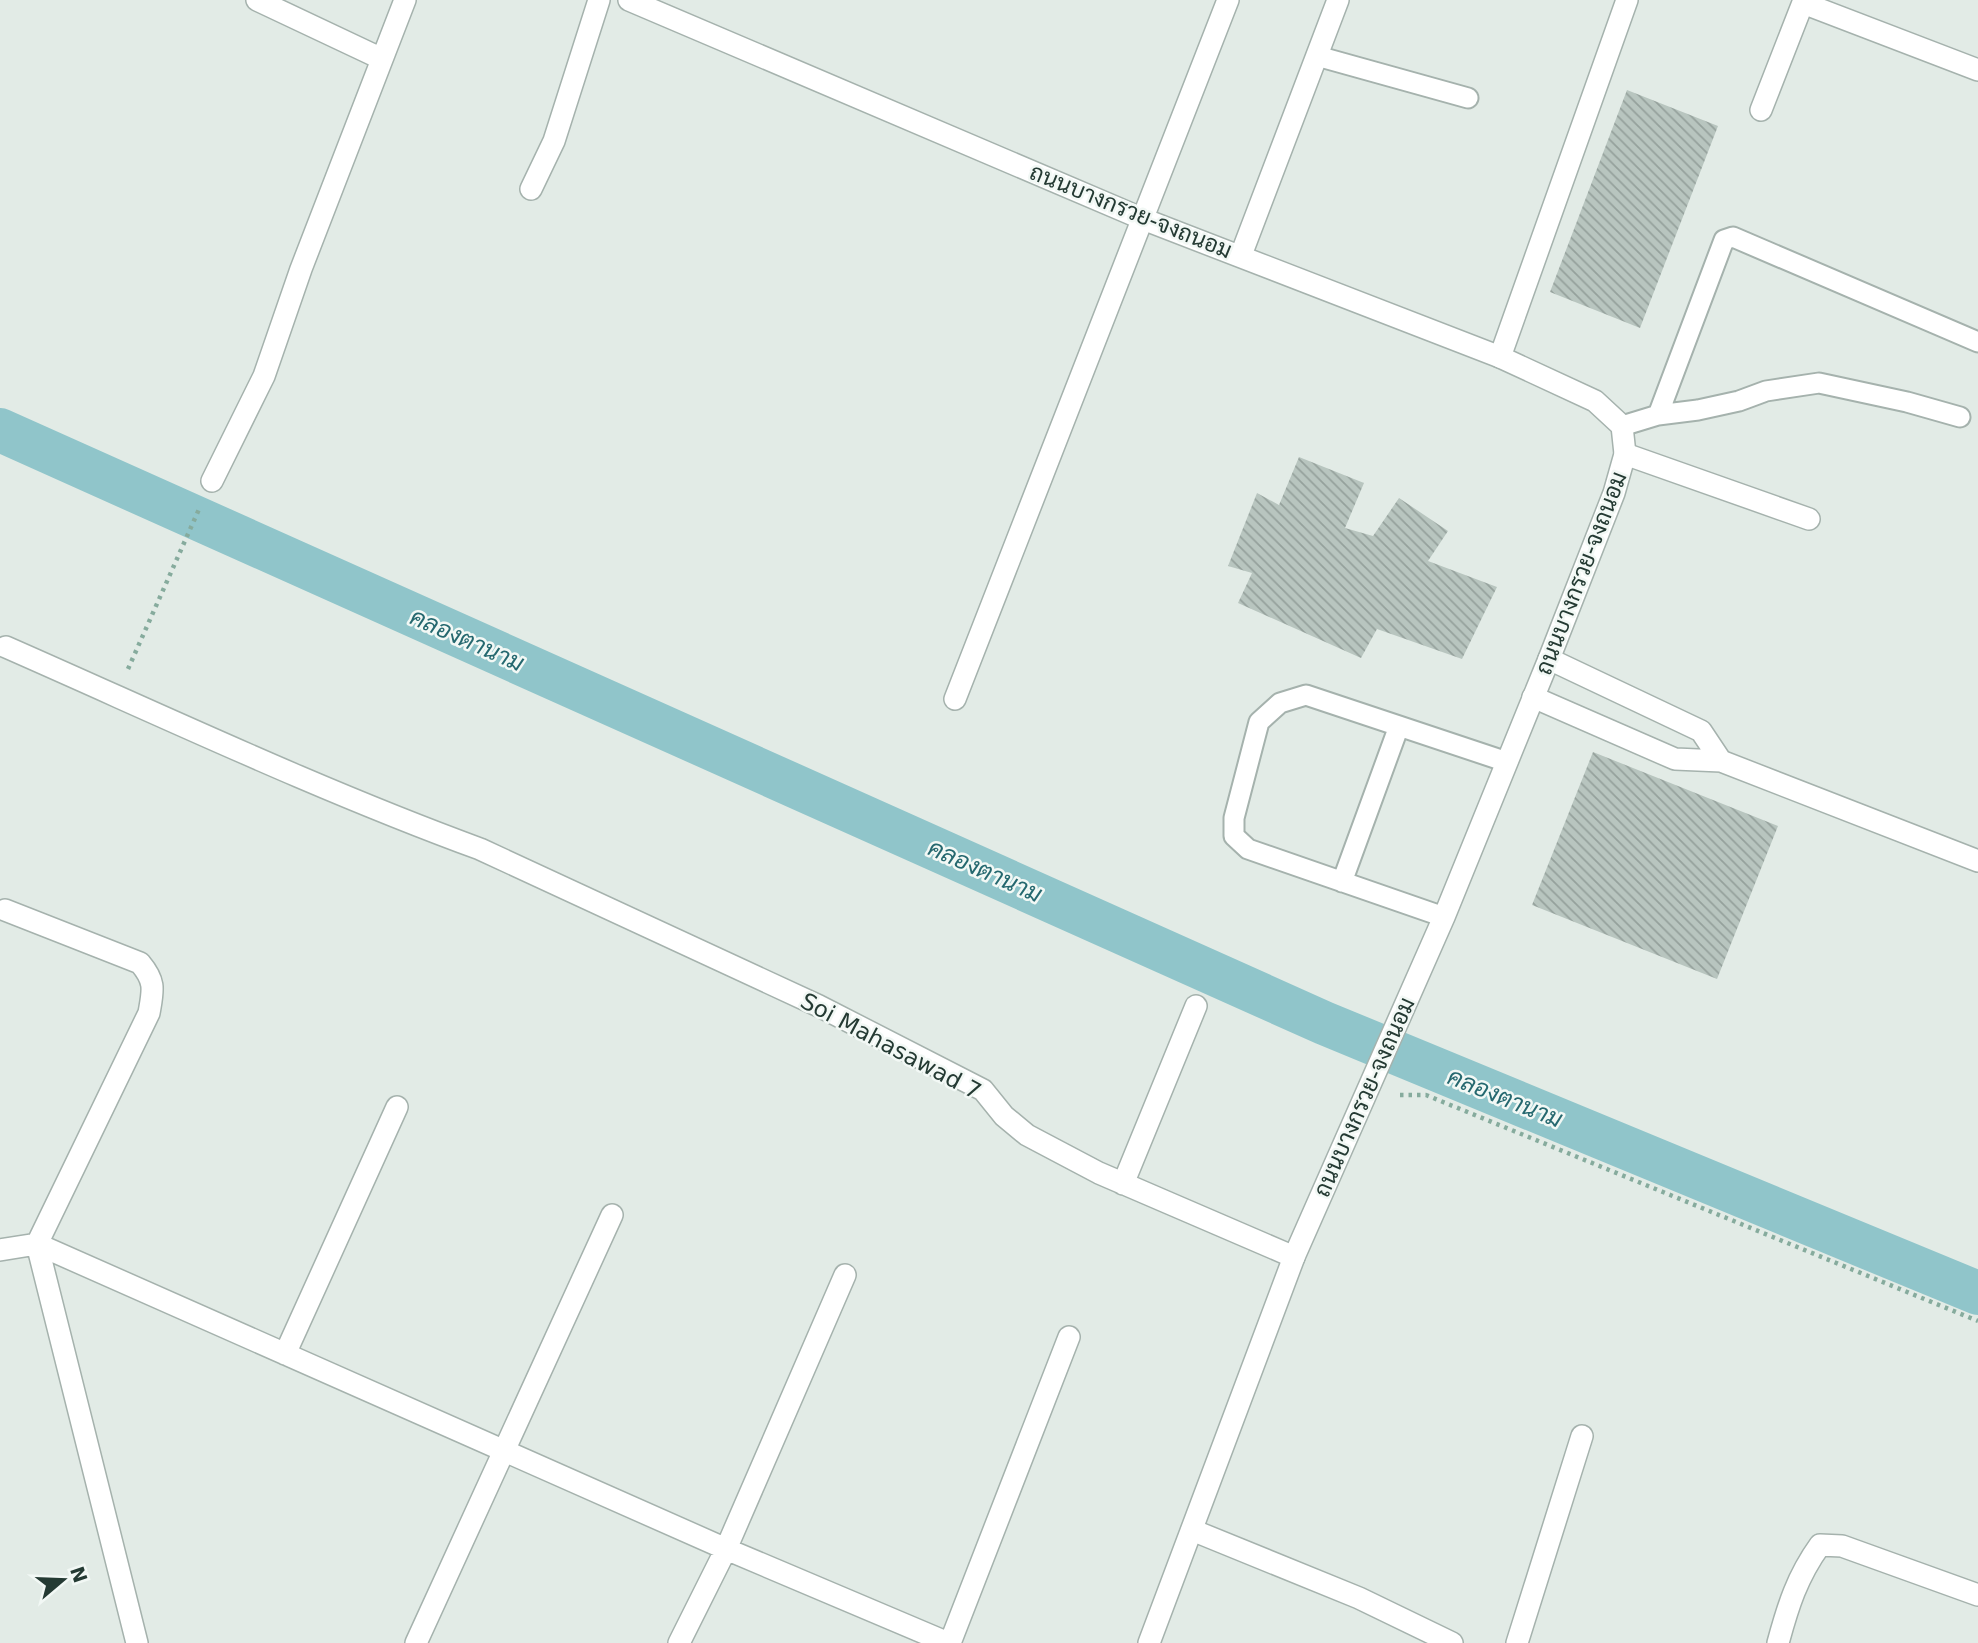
<svg xmlns="http://www.w3.org/2000/svg" width="1978" height="1643" viewBox="0 0 1978 1643" font-family="'DejaVu Sans',Sarabun,sans-serif">
	<style>
		.lines { fill: none; stroke-linecap: round; stroke-linejoin: round }
		.canal { stroke: #90c5ca; stroke-width: 44 }
		.building { fill: url(#building-back-hatch) }
		.service-casing { stroke: #a5b2ad; stroke-width: 23 }
		.minor-casing { stroke: #a5b2ad; stroke-width: 24 }
		.tertiary-casing { stroke: #a5b2ad; stroke-width: 24 }
		.path { stroke: #86ab9d; stroke-width: 4.5; stroke-dasharray: 3.5 5; stroke-linecap: butt }
		.service { stroke: #fff; stroke-width: 19 }
		.minor { stroke: #fff; stroke-width: 21 }
		.tertiary { stroke: #fff; stroke-width: 21 }
		.labels { text-anchor: middle; dominant-baseline: central; stroke-width: 5; stroke-linejoin: round; paint-order: stroke }
		.street-label { font-size: 23px; fill: #243a33; stroke: #f2f8f5 }
		.water-label { font-size: 24px; font-style: italic; fill: #25686f; stroke: #f2f8f5 }
	</style>
	<defs>
		<pattern id="building-back-hatch" width="6" height="6" patternUnits="userSpaceOnUse" patternTransform="scale(1.75)"><rect width="6" height="6" fill="#b8c5bf"/><path d="M-1 5l2 2M0 0l6 6M5-1l2 2" fill="none" stroke="#95a19c"/></pattern>
	</defs>
	<rect width="100%" height="100%" fill="#e2ebe6"/>
	<g class="lines">
		<path class="canal" d="M 0,430 L 1324,1023 L 1978,1293"/>
	</g>
	<path class="building" d="M 1627,90 L 1718,126 L 1640,328 L 1550,292 Z
		M 1299,457 L 1364,483 L 1345,528 L 1373,536 L 1399,498 L 1448,531 L 1428,561 L 1497,587 L 1462,659 L 1377,629 L 1361,658 L 1238,603 L 1252,573 L 1228,566 L 1257,493 L 1279,505 Z
		M 1593,752 L 1778,826 L 1717,979 L 1532,905 Z"/>
	<g class="lines">
		<defs>
			<path id="service" d="M 1317,56 L 1468,98
				M 1658,415 L 1724,240 L 1733,237 L 1978,342
				M 1622,426 L 1658,415 L 1698,410 L 1739,401 L 1766,391 L 1819,383 L 1907,402 L 1960,417
				M 1342,882 L 1399,726
				M 1444,917 L 1248,849 L 1234,836 L 1234,818 L 1259,722 L 1280,703 L 1306,695 L 1507,762"/>
			<path id="minor" d="M 257,0 L 382,59
				M 1803,3 L 1978,70
				M 1761,110 L 1804,0
				M 531,189 L 554,141 L 599,0
				M 1241,255 L 1338,0
				M 1500,357 L 1627,0
				M 1625,454 L 1809,519
				M 212,481 L 264,376 L 301,269 L 405,0
				M 6,647 C 163,716 319,790 480,849 L 819,1006 L 983,1090 L 1004,1116 L 1027,1135 L 1099,1173 L 1294,1257
				M 1549,659 L 1701,731 L 1721,761
				M 1533,697 L 1675,759 L 1721,761 L 1978,861
				M 955,699 L 1228,0
				M 5,910 L 140,963 C 156,982 153,990 149,1013 L 37,1244 L 137,1643
				M 1123,1184 L 1196,1006
				M 0,1250 L 37,1244 L 726,1549 L 948,1643
				M 285,1354 L 397,1107
				M 1192,1530 L 1359,1598 L 1452,1643
				M 416,1643 L 612,1215
				M 679,1643 L 726,1549 L 845,1275
				M 950,1643 L 1069,1337
				M 1517,1643 L 1582,1436
				M 1778,1643 C 1788,1606 1797,1577 1820,1545 L 1842,1546 L 1978,1595"/>
			<path id="tertiary" d="M 629,0 L 1143,219 L 1500,357 L 1595,401 L 1622,426 L 1625,454 L 1614,493 L 1549,659 L 1444,917 L 1294,1257 L 1149,1643"/>
		</defs>
		<use href="#service" class="service-casing"/>
		<use href="#minor" class="minor-casing"/>
		<use href="#tertiary" class="tertiary-casing"/>
		<path class="path" d="M 128,669 L 200,507
			M 1400,1095 L 1426,1095 L 1978,1321"/>
		<use href="#service" class="service"/>
		<use href="#minor" class="minor"/>
		<use href="#tertiary" class="tertiary"/>
	</g>
	<g class="labels">
		<g class="street-label">
			<text transform="translate(1131 211) rotate(22)">ถนนบางกรวย-จงถนอม</text>
			<text transform="translate(1581 573) rotate(-69)">ถนนบางกรวย-จงถนอม</text>
			<text transform="translate(891 1046) rotate(28)">Soi Mahasawad 7</text>
			<text transform="translate(1364 1097) rotate(-66)">ถนนบางกรวย-จงถนอม</text>
		</g>
		<g class="water-label">
			<text transform="translate(467 640) rotate(24)">คลองตานาม</text>
			<text transform="translate(985 871) rotate(24)">คลองตานาม</text>
			<text transform="translate(1505 1098) rotate(22)">คลองตานาม</text>
		</g>
	</g>
	<g transform="translate(63 1580) rotate(71)" stroke="#f2f8f5" stroke-width="5" paint-order="stroke">
	<path d="M0-5L12 26L0 18L-12 26Z" fill="#243a33"/>
	<text y="-10" font-size="19" font-weight="bold" text-anchor="middle" fill="#243a33">N</text>
	</g>
</svg>
